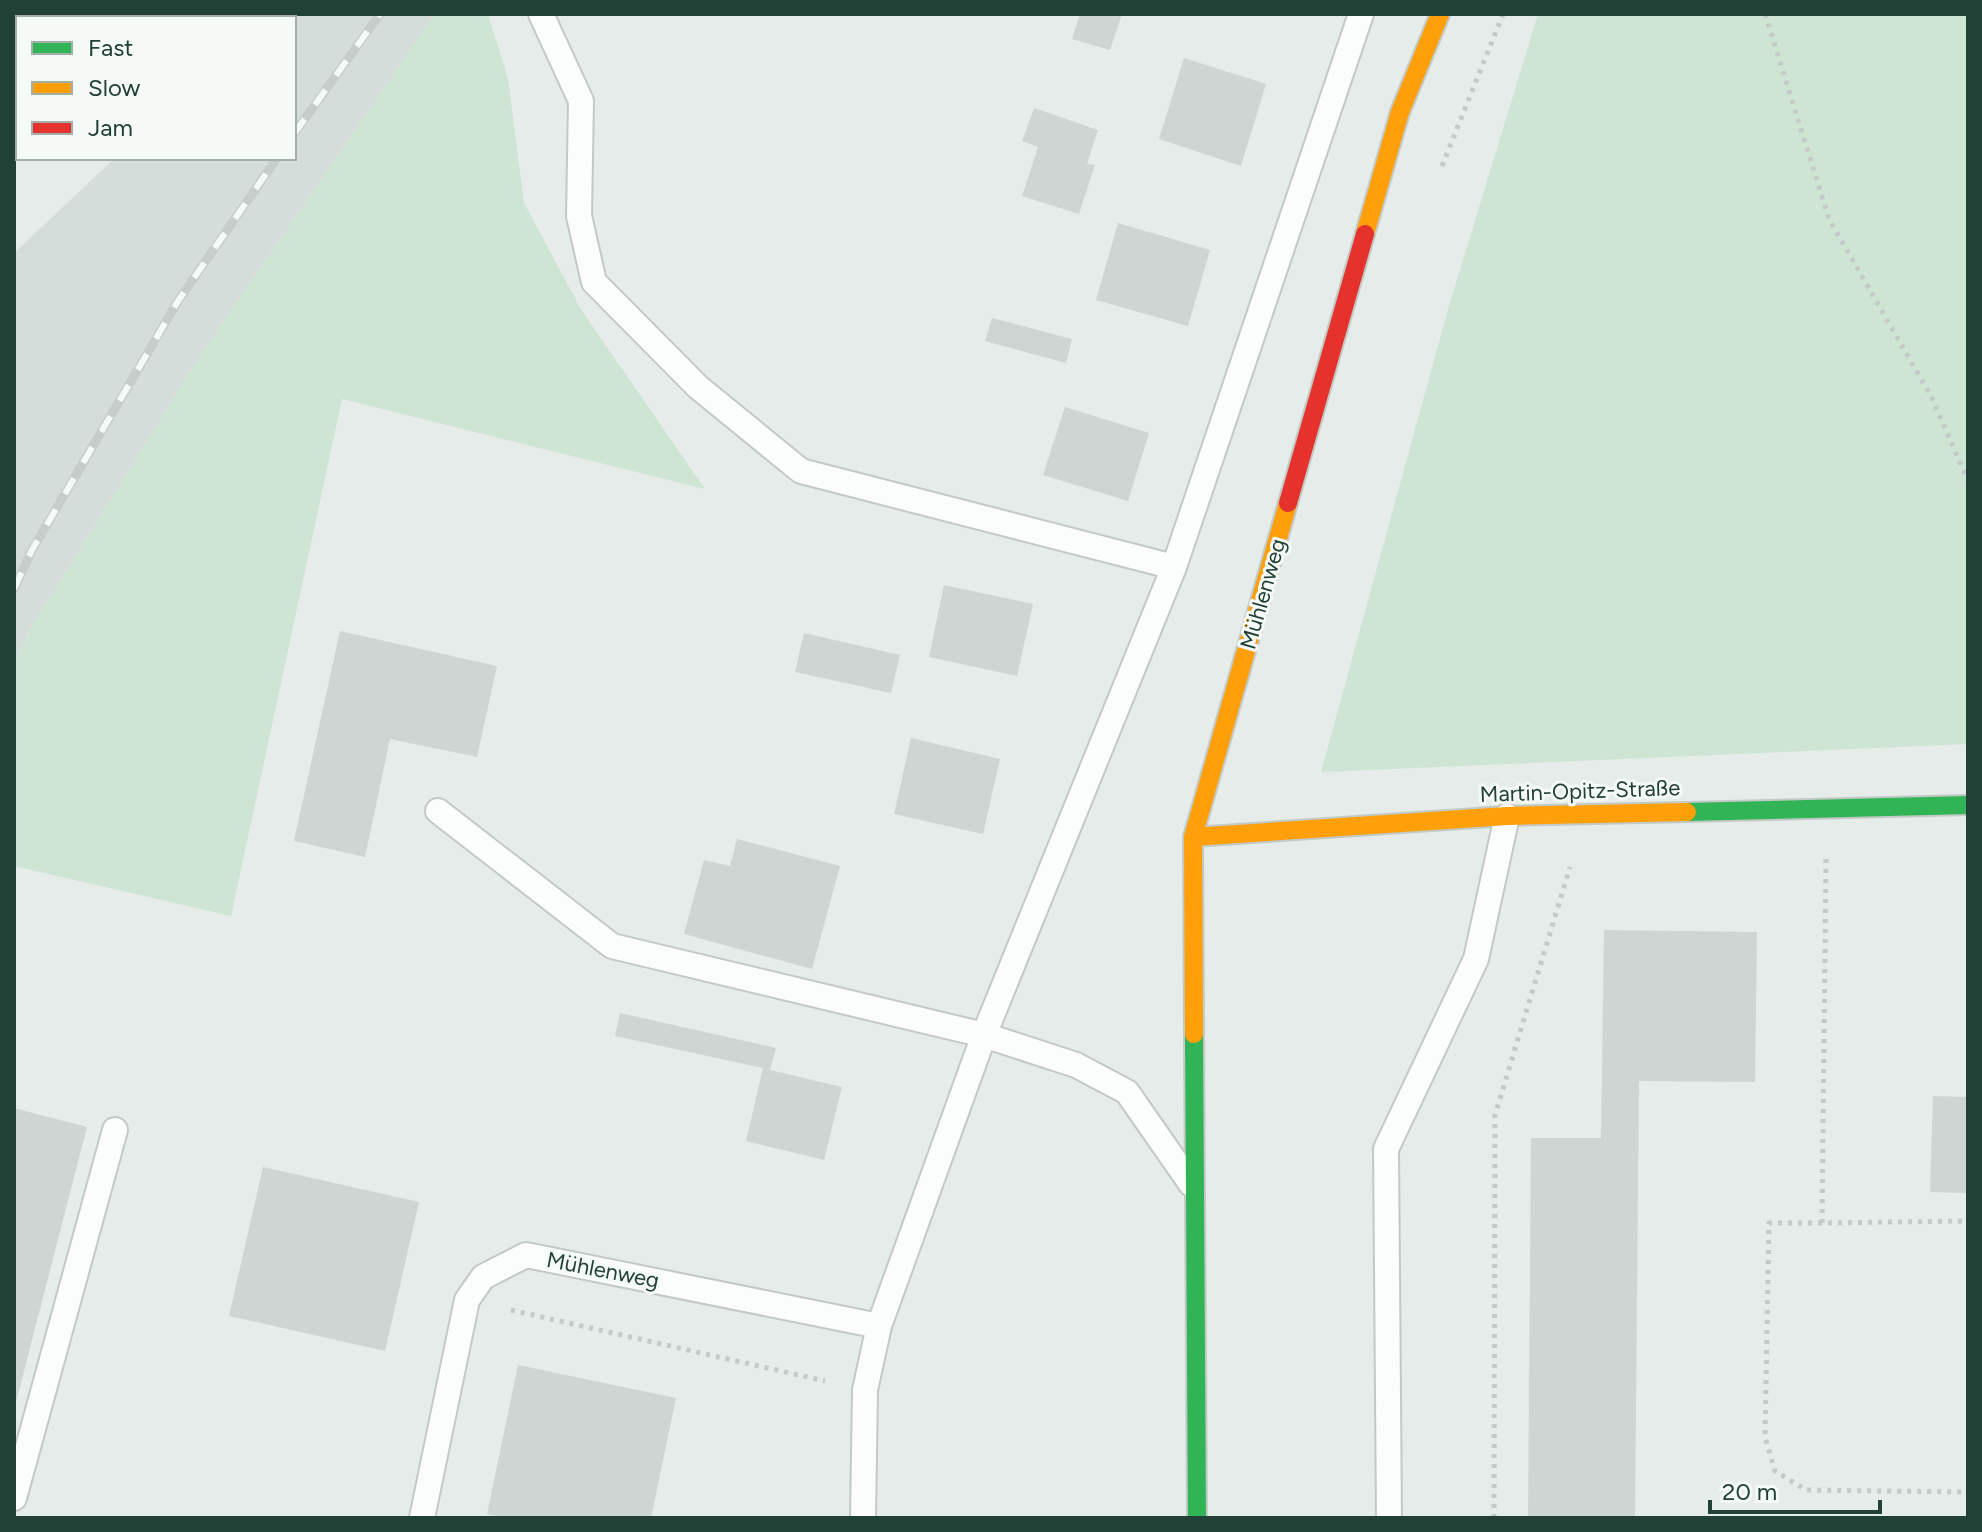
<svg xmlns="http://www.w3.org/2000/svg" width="1982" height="1532" viewBox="0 0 1982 1532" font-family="Figtree,sans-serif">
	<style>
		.built { fill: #d4ddd9 }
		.green { fill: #cfe5d4 }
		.building { fill: #ced5d2 }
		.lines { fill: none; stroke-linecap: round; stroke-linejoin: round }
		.lane-casing { stroke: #c3c9c6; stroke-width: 28 }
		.fast-casing { stroke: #c2cac6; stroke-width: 22 }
		.slow-casing { stroke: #c2cac6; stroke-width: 22 }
		.jam-casing { stroke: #c2cac6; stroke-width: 22 }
		.path { stroke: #c2cbc7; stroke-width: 5; stroke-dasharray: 4 6; stroke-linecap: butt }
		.lane { stroke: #fbfcfc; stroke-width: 24 }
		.fast { stroke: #30b455; stroke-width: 18 }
		.slow { stroke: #ff9f0a; stroke-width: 18 }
		.jam { stroke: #e5322d; stroke-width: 18 }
		.rail-casing { stroke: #c7cdca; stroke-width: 9 }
		.rail { stroke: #f5faf7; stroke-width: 6; stroke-dasharray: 18; stroke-linecap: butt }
		.labels { text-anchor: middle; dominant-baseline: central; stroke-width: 6; stroke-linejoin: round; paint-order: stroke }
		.street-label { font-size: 22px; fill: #224136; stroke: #f5faf7 }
	</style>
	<rect width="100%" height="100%" fill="#e6ece9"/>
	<path class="built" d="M 268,14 L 435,14 L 200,356 L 29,631 L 14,663 L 14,253 L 115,158 L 294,158 L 294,18 L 264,18 Z"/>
	<path class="green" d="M 14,14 L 83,14 L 80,18 L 18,18 L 18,88 L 14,91 Z
		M 435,14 L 488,14 L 508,79 L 524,203 L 582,311 L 705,489 L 342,399 L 231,916 L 14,866 L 14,663 L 29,631 L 200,356 Z
		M 1538,14 L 1968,14 L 1968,744 L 1321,772 L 1448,309 Z"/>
	<path class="building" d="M 1080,14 L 1122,14 L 1110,50 L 1072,39 Z
		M 1184,58 L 1266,84 L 1241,166 L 1159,139 Z
		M 1034,108 L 1098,130 L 1087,164 L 1095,165 L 1079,214 L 1022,196 L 1038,147 L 1022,141 Z
		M 1118,223 L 1210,250 L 1188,326 L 1096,300 Z
		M 992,318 L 1072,339 L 1066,363 L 985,341 Z
		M 1065,407 L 1149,433 L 1128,501 L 1043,475 Z
		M 944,585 L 1033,604 L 1017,676 L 929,657 Z
		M 340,631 L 497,666 L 477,757 L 390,739 L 365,857 L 294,841 Z
		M 804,633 L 900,655 L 891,693 L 795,672 Z
		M 911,738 L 1000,759 L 983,834 L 894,814 Z
		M 737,839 L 840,866 L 812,969 L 684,934 L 704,860 L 730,866 Z
		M 1604,930 L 1757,932 L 1755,1082 L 1639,1081 L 1635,1518 L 1528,1518 L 1531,1138 L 1601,1138 Z
		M 620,1013 L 776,1048 L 770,1070 L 842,1087 L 824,1160 L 746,1141 L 763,1068 L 615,1036 Z
		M 1933,1096 L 1968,1097 L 1968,1193 L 1930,1192 Z
		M 14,1108 L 87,1127 L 15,1406 L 14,1406 Z
		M 263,1167 L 419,1202 L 385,1351 L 229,1316 Z
		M 518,1365 L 676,1398 L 651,1518 L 506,1518 L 487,1514 Z"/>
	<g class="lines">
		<defs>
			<path id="lane" d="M 541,14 L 581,101 L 579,216 L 594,282 L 698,387 L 801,471 L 1174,567
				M 438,811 L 612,946 L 984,1035 L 1076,1065 L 1127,1092 L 1191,1184
				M 14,1498 L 115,1130
				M 422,1518 L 467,1300 L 483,1277 L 526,1255 L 879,1326
				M 863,1518 L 865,1390 L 879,1326 L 984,1035 L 1174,567 L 1361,14
				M 1389,1518 L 1386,1149 L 1476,959 L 1507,816"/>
			<path id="fast" d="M 1687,812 L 1968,805
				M 1194,1034 L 1197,1518"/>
			<path id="slow" d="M 1365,234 L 1400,112 L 1440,14
				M 1193,837 L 1507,816 L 1687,812
				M 1194,1034 L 1193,837 L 1288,503"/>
			<path id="jam" d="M 1288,503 L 1365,234"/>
		</defs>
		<use href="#lane" class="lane-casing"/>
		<use href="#fast" class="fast-casing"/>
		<use href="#slow" class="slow-casing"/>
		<use href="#jam" class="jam-casing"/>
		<path class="path" d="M 1765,14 L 1829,219 L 1932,398 L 1968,481
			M 1442,166 L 1503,14
			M 1826,859 L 1822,1223 L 1968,1221
			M 1822,1223 L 1769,1223 L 1765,1437 L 1775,1471 L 1806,1490 L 1968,1492
			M 511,1310 L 825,1381
			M 1494,1518 L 1495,1115 L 1570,867"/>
		<use href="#lane" class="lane"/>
		<use href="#fast" class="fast"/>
		<use href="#slow" class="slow"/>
		<use href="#jam" class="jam"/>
		<defs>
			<path id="rail" d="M 294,134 L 380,14
				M 14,589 L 32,550 L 178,301 L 277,158"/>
		</defs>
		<use href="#rail" class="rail-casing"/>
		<use href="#rail" class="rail"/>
	</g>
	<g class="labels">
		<g class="street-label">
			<text transform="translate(1263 594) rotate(-74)">Mühlenweg</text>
			<text transform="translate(1580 791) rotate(-2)">Martin-Opitz-Straße</text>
			<text transform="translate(603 1270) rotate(11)">Mühlenweg</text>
		</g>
	</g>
	<rect width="1982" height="1532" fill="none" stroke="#224136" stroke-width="32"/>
	<rect x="16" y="16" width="280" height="144" fill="#f5faf7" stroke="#a1b0aa" stroke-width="2"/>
	<rect x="32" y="42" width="40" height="12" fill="#30b455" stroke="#a1b0aa" stroke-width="2"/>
	<text x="88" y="56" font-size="24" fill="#224136">Fast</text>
	<rect x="32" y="82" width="40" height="12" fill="#ff9f0a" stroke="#a1b0aa" stroke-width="2"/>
	<text x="88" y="96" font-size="24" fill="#224136">Slow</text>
	<rect x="32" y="122" width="40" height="12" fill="#e5322d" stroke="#a1b0aa" stroke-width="2"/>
	<text x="88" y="136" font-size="24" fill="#224136">Jam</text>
	<path d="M1710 1500v12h170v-12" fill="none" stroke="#224136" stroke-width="4"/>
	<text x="1722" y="1500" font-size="24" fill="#224136" stroke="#f5faf7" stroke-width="6" paint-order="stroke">20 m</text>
</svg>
